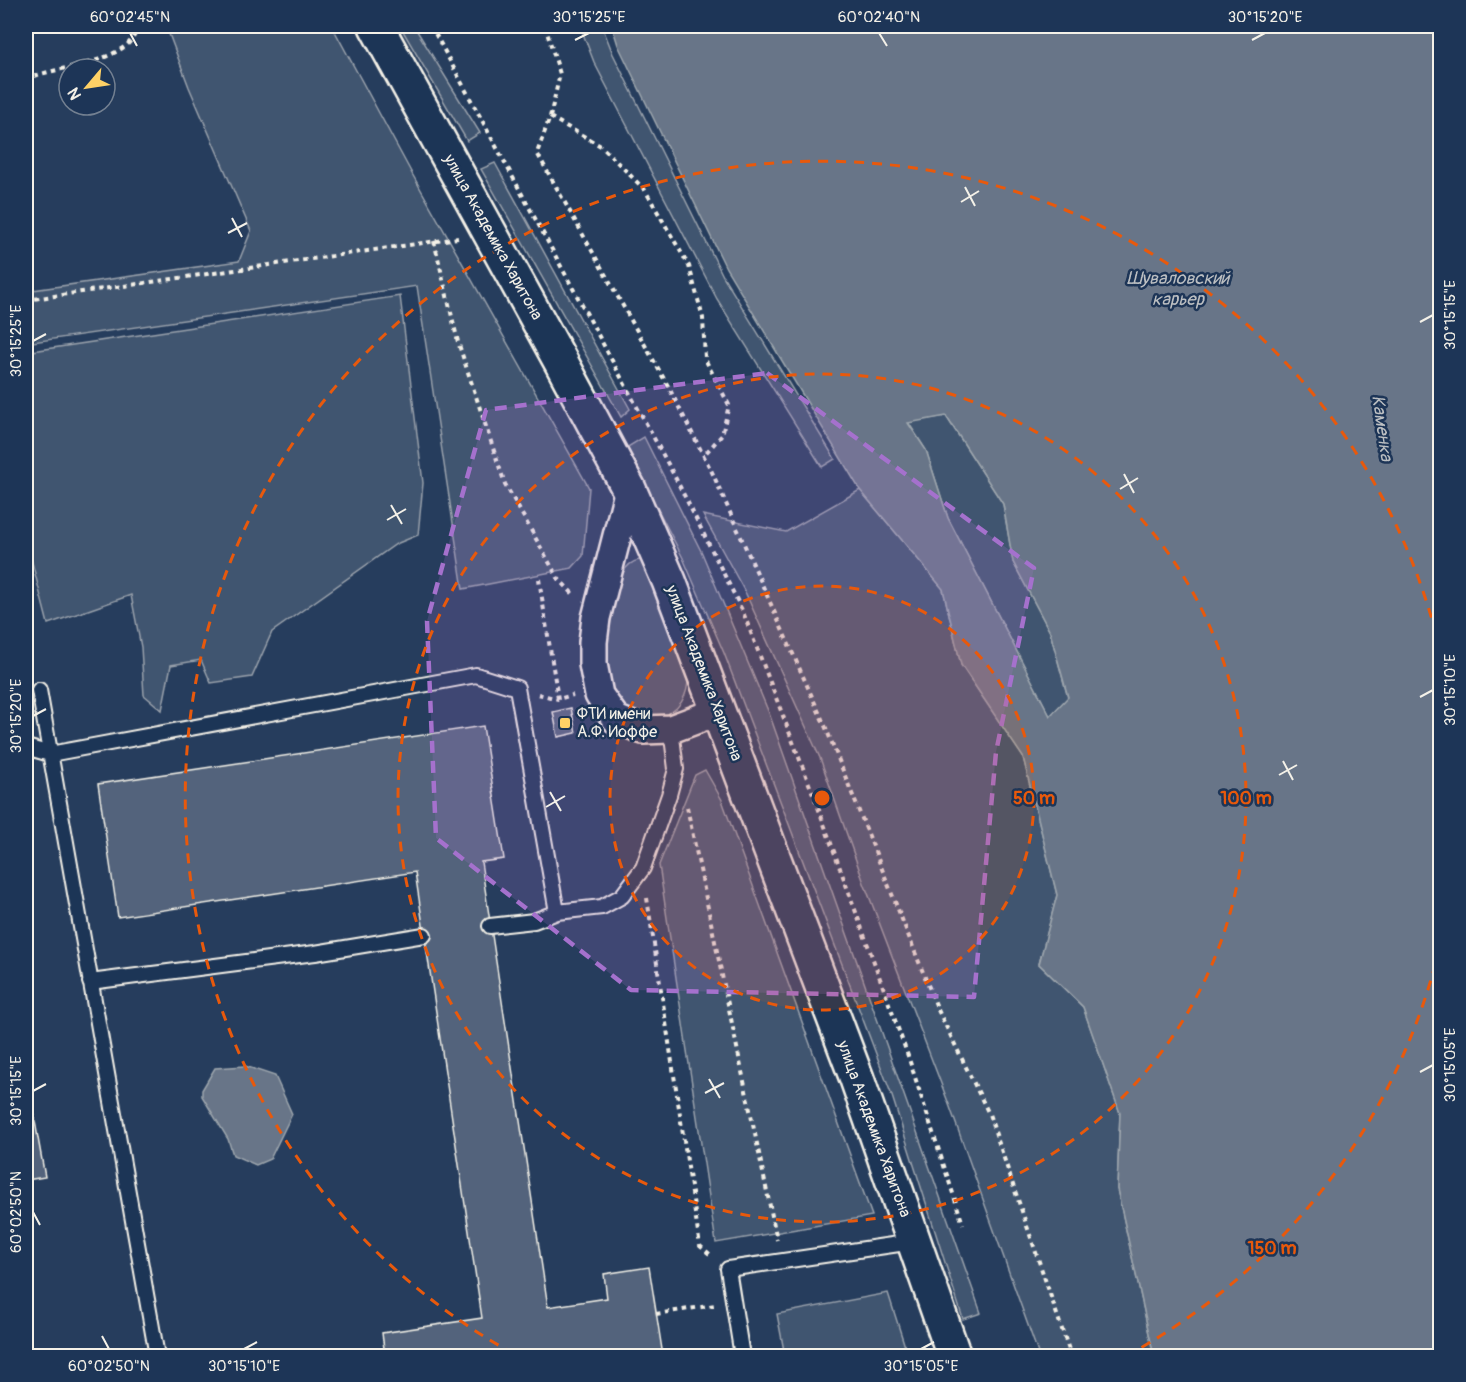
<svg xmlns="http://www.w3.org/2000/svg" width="1466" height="1382" viewBox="0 0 1466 1382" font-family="Pangolin,sans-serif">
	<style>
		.green { fill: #40546f; stroke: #9aa2ac; stroke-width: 1.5 }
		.water { fill: #677588; stroke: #9fa7ae; stroke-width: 1.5; fill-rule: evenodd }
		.building { fill: #52647b; stroke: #f4f1e8; stroke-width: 1.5 }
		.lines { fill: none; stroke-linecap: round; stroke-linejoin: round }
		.lane-casing { stroke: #f4f1e8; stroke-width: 18 }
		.street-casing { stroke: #f4f1e8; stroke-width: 32 }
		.secondary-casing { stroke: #f4f1e8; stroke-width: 38 }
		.path { stroke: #f4f1e8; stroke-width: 4; stroke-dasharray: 4.5 4.5; stroke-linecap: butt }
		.lane { stroke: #1d3557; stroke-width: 14 }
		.street { stroke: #1d3557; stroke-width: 27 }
		.secondary { stroke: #1d3557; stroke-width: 33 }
		.marked { fill: #a571cd; fill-opacity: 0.2; stroke: #a571cd; stroke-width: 4.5; stroke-dasharray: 12 8; stroke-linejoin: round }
		.ticks { fill: none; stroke: #f4f1e8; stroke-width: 2 }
		.ring { fill: none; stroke: #e8590c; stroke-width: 3; stroke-dasharray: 10 8 }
		.poi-dot { fill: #ffd166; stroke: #1d3557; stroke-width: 2 }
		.labels { text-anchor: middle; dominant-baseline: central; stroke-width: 5; stroke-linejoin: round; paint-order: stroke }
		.street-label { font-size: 16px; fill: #f4f1e8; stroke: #1d3557 }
		.poi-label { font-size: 16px; fill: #f4f1e8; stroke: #1d3557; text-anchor: start }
		.water-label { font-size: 18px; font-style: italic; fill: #bcbfc2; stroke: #1d3557 }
		.centre { fill: #e8590c; stroke: #1d3557; stroke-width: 3 }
		.ring-label { font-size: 18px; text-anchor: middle; font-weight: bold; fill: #e8590c; stroke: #1d3557; stroke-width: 5; stroke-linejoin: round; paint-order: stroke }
		.neatline { fill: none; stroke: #f4f1e8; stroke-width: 2 }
		.ticks-label { font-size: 15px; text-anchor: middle; fill: #f4f1e8 }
	</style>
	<rect width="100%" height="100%" fill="#263d5d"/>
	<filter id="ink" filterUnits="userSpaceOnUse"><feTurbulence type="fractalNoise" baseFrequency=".0167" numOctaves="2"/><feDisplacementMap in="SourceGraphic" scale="12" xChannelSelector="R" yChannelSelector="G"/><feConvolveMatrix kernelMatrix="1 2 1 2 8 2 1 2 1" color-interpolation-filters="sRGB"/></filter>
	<g filter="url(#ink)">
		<path class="green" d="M 166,26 L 332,26 L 411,172 L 589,488 L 583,556 L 572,568 L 463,589 L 417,286 L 26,343 L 26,291 L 239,261 L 251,231 L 189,87 Z
			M 400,26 L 414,26 L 480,133 L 467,141 Z
			M 580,26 L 602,26 L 613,54 L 723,276 L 835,459 L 822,467 L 717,299 L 594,62 Z
			M 495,163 L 630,409 L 621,417 L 481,169 Z
			M 400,296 L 423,483 L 418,535 L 396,544 L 272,632 L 252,677 L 211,683 L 201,660 L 171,665 L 162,710 L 144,695 L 141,647 L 131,595 L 48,624 L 26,539 L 26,352 Z
			M 946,416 L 1003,504 L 1013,562 L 1050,632 L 1068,698 L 1050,716 L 948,518 L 926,450 L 908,422 Z
			M 644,437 L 702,553 L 769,713 L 981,1313 L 963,1319 L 892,1096 L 724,653 L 683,558 L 626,448 Z
			M 860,490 L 943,589 L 961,665 L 1023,757 L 1057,895 L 1039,964 L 1083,1007 L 1120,1113 L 1117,1189 L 1154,1356 L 1039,1356 L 950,1107 L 864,883 L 820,758 L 746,594 L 703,515 L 786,532 Z
			M 639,560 L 645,564 L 688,669 C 693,725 635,732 613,690 C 599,665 610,627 615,600 C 619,584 621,564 639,560 Z
			M 705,770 L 722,800 L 872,1216 L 716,1243 L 659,865 L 695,775 Z
			M 888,1293 L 908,1356 L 785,1356 L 777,1314 Z"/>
		<path class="water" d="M 612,26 L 1440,26 L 1440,1356 L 1154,1356 L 1117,1189 L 1120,1113 L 1083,1007 L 1039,964 L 1057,895 L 1023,757 L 961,665 L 943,589 L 860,490 L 726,268 L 618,45 ZM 946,416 L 1003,504 L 1013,562 L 1050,632 L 1068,697 L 1050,716 L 948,518 L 926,450 L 908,423 Z
			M 245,1066 L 275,1076 L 292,1114 L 270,1159 L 256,1165 L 233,1155 L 228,1139 L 202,1096 L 202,1090 L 215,1068 Z"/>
		<path class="building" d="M 571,708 L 576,733 L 558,737 L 553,712 Z
			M 483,726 L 504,859 L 481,862 L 548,1307 L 607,1298 L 604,1274 L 649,1267 L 663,1356 L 385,1356 L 382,1333 L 482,1318 L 415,872 L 118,917 L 98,784 Z
			M 26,1077 L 27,1077 L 45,1177 L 26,1180 Z"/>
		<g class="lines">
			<defs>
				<path id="lane" d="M 39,690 L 157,1356
					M 26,747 L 50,754 L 476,675 L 517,688 L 557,912
					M 490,926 L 534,921 L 557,912 L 602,907 L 622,896 L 643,868 L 669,795 L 676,769 L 671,729
					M 90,982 L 315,953 L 424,935
					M 742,1356 L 728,1269 L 899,1244 L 915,1240"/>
				<path id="street" d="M 629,489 L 596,618 L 593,642 L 593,664 L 599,695 L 616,719 L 643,730 L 671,729 L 719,711"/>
				<path id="secondary" d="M 376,26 L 561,362 L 629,489 L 669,581 L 857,1079 L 954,1356"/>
			</defs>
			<use href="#lane" class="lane-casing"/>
			<use href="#street" class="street-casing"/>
			<use href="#secondary" class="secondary-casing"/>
			<path class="path" d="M 431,26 L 675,477 L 743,612 L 815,799 L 908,1056 L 963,1224
				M 545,26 L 560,74 L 550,117 L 537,153 L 668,386 L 712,472 L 826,728 L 938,1010 L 989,1114 L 1071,1356
				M 26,79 C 59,66 97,67 127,45 C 132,40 137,31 140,26
				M 550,117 L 601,146 L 645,190 L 689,266 L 703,318 L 705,359 L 729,405 L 722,435 L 704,455
				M 434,241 L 458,342 L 505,484 L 558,578 L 573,594
				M 26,300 L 458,238
				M 539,579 L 558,699 L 573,695
				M 538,694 L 558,699
				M 687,807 L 777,1240
				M 647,898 L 700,1246 L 712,1256
				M 656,1314 L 715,1305"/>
			<use href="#lane" class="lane"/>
			<use href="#street" class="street"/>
			<use href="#secondary" class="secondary"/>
		</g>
	</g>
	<path class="marked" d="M 767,373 L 1034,568 L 996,752 L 974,997 L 631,990 L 436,838 L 427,621 L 486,410 Z"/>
	<path class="ticks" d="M 130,33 L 137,46M 879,33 L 887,46M 575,40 L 589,33M 1252,40 L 1265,33M 965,187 L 975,206M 961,202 L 979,191M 232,218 L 242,237M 228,233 L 247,223M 1420,322 L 1433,315M 33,341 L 46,334M 1124,474 L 1134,493M 1120,489 L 1138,478M 391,505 L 402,524M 387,520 L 406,509M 1420,697 L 1433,690M 33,716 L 46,709M 1283,761 L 1293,780M 1279,775 L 1297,765M 550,792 L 561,811M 546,807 L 565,796M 1420,1072 L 1433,1065M 709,1079 L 720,1098M 33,1091 L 46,1084M 705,1093 L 724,1083M 33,1212 L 40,1225M 102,1336 L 109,1349M 244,1349 L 257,1342M 921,1349 L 934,1342"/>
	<circle cx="822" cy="798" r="212" fill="#e8590c" fill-opacity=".12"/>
	<g class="ring">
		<circle cx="822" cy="798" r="212"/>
		<circle cx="822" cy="798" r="424"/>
		<path d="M1440 946A636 636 0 0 1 1130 1354M514 1354A636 636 0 1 1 1440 650"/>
	</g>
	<rect class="poi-dot" x="559" y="717" width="12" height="12" rx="3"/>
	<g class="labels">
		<g class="street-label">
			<text transform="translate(493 237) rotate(61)">улица Академика Харитона</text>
			<text transform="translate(704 673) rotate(69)">улица Академика Харитона</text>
			<text transform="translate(874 1129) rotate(70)">улица Академика Харитона</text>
		</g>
		<g class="poi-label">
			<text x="577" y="714">ФТИ имени<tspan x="577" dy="18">А.Ф. Иоффе</tspan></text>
		</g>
		<g class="water-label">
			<text x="1178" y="278">Шуваловский<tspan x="1178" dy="21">карьер</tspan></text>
			<text transform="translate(1382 428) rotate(82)">Каменка</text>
		</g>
	</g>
	<circle cx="822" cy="798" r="9" class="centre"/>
	<g class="ring-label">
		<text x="1034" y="804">50 m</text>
		<text x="1246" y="804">100 m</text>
		<text x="1272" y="1254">150 m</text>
	</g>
	<rect width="1466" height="1382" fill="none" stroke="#1d3557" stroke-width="66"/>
	<g transform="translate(87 87) rotate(241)"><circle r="28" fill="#1d3557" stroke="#738091" stroke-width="1.5"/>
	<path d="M0-4.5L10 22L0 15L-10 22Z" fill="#ffd166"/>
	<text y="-9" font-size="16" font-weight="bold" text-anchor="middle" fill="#f4f1e8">N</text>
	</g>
	<rect x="33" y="33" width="1400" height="1316" class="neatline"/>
	<g class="ticks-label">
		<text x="130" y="22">60°02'45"N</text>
		<text x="589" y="22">30°15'25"E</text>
		<text x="879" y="22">60°02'40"N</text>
		<text x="1265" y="22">30°15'20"E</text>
		<text transform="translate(1450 315) rotate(-90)" y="5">30°15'15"E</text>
		<text transform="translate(16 341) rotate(-90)" y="5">30°15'25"E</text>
		<text transform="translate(1450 690) rotate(-90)" y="5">30°15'10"E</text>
		<text transform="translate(16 716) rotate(-90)" y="5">30°15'20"E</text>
		<text transform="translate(1450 1065) rotate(-90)" y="5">30°15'05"E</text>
		<text transform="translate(16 1091) rotate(-90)" y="5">30°15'15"E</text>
		<text transform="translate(16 1212) rotate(-90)" y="5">60°02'50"N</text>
		<text x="109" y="1371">60°02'50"N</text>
		<text x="244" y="1371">30°15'10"E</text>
		<text x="921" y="1371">30°15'05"E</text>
	</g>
</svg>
